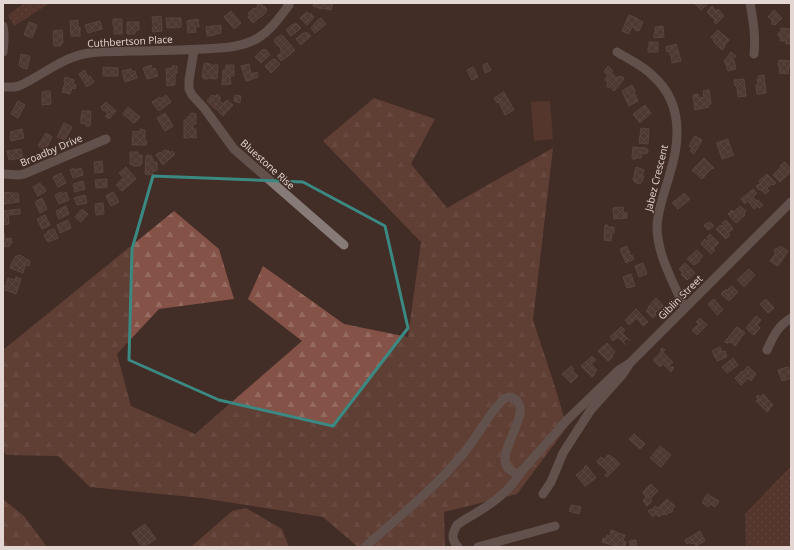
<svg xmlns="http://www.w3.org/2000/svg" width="794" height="550" viewBox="0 0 794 550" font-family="'Open Sans',sans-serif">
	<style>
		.forest { fill: url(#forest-firs) }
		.park { fill: url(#park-dots) }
		.garden { fill: #6a4137 }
		.building { fill: url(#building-cross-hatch); stroke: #775f58 }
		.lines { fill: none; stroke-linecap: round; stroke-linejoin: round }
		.minor { stroke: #877b78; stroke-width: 9 }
		.marked { fill: none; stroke: #3a8982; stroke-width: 3; stroke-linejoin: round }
		.labels { text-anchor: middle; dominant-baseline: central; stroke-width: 3; stroke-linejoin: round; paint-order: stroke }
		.street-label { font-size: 10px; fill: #e4d6d2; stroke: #422d27 }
	</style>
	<defs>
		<pattern id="forest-firs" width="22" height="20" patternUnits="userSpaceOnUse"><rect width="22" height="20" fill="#845246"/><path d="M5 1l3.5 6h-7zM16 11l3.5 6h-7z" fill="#956a60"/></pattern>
		<pattern id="park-dots" width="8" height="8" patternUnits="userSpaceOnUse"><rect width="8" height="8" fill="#6a4137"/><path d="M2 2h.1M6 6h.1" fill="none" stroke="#7f5c53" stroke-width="1.8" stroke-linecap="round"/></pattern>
		<pattern id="building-cross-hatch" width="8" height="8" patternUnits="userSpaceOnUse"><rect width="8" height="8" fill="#5d453f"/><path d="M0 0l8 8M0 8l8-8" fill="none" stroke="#745f5a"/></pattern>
	</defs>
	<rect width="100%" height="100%" fill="#422d27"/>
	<path class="forest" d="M 374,98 L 435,119 L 411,164 L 447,208 L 553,148 L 533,320 L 554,384 L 567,427 L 517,494 L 444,512 L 445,547 L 358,547 L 323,517 L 201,498 L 90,487 L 58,456 L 6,455 L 3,451 L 3,350 L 174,211 L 219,249 L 234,299 L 159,309 L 117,354 L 131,406 L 195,434 L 302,341 L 248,299 L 263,266 L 344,324 L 408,337 L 421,242 L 323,141 Z
		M 3,499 L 24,516 L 47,547 L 3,547 Z
		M 246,508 L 282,529 L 289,547 L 191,547 L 232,511 Z"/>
	<path class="park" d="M 25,3 L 50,3 L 14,26 L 8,15 Z
		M 791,466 L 791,547 L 746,547 L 745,514 Z"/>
	<path class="garden" d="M 550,101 L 553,139 L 534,141 L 531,102 Z"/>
	<path class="building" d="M 260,3 L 263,6 L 264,6 L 267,9 L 266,10 L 266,12 L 261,17 L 261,16 L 253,23 L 248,17 L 250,16 L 248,13 L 254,8 L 255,9 L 258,6 L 257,5 Z
		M 314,3 L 333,3 L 331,10 L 322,8 L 321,9 L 313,6 Z
		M 694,3 L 708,3 L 701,10 Z
		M 712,6 L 716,11 L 718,9 L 724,16 L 716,24 L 714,22 L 715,20 L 707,12 Z
		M 774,10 L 782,18 L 775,25 L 772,24 L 772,20 L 768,17 Z
		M 231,11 L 235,16 L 241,23 L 234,29 L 224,17 Z
		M 307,12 L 309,14 L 310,13 L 314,17 L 307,25 L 300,18 Z
		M 629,15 L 637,18 L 637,19 L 643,22 L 639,31 L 635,30 L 635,28 L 632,27 L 629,34 L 622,31 Z
		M 161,16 L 162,31 L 153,32 L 152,28 L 154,25 L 153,25 L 152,17 Z
		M 166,18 L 181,18 L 181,27 L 167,28 Z
		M 321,18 L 326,24 L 315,33 L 311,28 L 317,21 Z
		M 113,19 L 122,19 L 122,34 L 114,34 L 114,25 L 113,25 Z
		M 198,19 L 199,27 L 195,27 L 196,32 L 188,33 L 187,21 Z
		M 78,20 L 78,27 L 80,27 L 80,36 L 71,36 L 70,21 Z
		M 100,21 L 102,29 L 88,33 L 85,25 Z
		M 29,22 L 37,25 L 32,38 L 24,35 Z
		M 127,22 L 139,22 L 139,30 L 135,31 L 135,34 L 127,34 Z
		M 296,23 L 301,28 L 291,36 L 286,30 L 293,24 L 294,25 Z
		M 221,25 L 221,33 L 218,34 L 215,33 L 215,35 L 207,36 L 206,27 Z
		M 663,26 L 664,37 L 654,38 L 654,34 L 655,34 L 655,27 Z
		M 781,28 L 790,29 L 790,44 L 786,44 L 786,40 L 785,41 L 780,41 L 781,36 L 778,36 L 779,32 L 781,32 Z
		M 62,30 L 63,43 L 61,44 L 61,46 L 54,46 L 53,31 Z
		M 718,30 L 729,40 L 724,46 L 725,47 L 722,50 L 713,41 L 714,40 L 711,37 Z
		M 306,32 L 311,36 L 301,45 L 296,39 L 303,33 L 304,34 Z
		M 282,35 L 295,50 L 290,54 L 291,54 L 281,61 L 277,56 L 282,52 L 280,50 L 281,49 L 279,46 L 280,45 L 278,46 L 274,41 L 276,38 Z
		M 649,42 L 658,42 L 658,52 L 648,52 L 648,48 L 649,48 Z
		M 676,44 L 681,61 L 672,63 L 671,55 L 670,55 L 669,51 L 667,52 L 666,47 Z
		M 263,49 L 264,51 L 265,49 L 270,55 L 261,63 L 255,57 Z
		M 731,52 L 736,56 L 732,59 L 732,61 L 734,60 L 736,69 L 728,71 L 726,64 L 724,62 Z
		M 21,54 L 30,56 L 27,69 L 22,68 L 23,67 L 19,66 Z
		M 273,59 L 274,60 L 275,59 L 280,64 L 271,73 L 265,66 Z
		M 779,60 L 790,61 L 788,74 L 779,73 L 780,66 L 778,66 Z
		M 206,63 L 210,64 L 209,65 L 218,65 L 217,79 L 209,78 L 207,79 L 204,79 L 202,77 L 204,64 Z
		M 487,63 L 491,70 L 485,73 L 483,65 Z
		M 249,64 L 251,74 L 257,72 L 258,77 L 247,81 L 246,81 L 241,66 Z
		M 151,65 L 152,69 L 155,68 L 158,76 L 147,79 L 143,68 Z
		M 226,65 L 234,65 L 234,76 L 230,76 L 231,84 L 222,85 L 223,70 L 226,70 Z
		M 172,66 L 177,66 L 177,73 L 175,73 L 175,85 L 167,86 L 166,69 L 168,68 L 172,69 Z
		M 608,66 L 613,71 L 611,73 L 617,78 L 619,76 L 623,77 L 624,79 L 614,91 L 610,87 L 607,87 L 607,84 L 608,83 L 605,80 L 608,75 L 604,72 Z
		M 103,67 L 118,68 L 118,76 L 103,76 Z
		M 473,67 L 478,77 L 472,80 L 467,70 Z
		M 131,69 L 132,72 L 135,71 L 137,78 L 125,82 L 122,71 Z
		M 85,70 L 88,77 L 90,76 L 94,82 L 87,87 L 79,74 Z
		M 764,75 L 766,93 L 757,94 L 756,85 L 758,85 L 757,79 L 759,79 L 758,76 Z
		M 65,77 L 74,80 L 73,84 L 76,85 L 75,89 L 72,88 L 70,94 L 62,92 L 65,83 L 64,82 Z
		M 744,79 L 746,96 L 738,97 L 737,86 L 735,86 L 734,80 Z
		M 632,85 L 635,91 L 634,92 L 638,101 L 629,106 L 622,91 Z
		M 709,90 L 711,104 L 708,104 L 709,107 L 695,110 L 693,95 L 698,94 L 699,98 L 704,97 L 703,91 Z
		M 45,91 L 50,91 L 51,104 L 42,105 L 42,92 L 45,92 Z
		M 504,92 L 514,110 L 505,115 L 499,102 L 497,103 L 494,98 Z
		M 217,94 L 221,98 L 219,100 L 223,104 L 227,100 L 233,105 L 223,116 L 207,101 L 212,95 L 214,96 L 216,96 Z
		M 166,95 L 171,102 L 159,111 L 152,102 L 160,97 L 161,99 Z
		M 235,95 L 241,96 L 240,103 L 234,101 Z
		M 18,101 L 25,105 L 18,118 L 11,114 Z
		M 106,102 L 116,111 L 109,119 L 105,116 L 108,114 L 104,110 L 103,111 L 101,107 Z
		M 645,105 L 651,113 L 640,123 L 633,114 Z
		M 128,107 L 140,117 L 134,123 L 123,114 Z
		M 82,111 L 91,111 L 90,126 L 86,126 L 86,124 L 81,123 L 81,119 Z
		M 165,113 L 173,126 L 165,131 L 157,118 Z
		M 192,113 L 196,114 L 196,124 L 193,124 L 193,129 L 196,129 L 196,138 L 189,137 L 189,138 L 184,138 L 184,120 L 187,120 L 187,117 L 190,117 L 190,114 Z
		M 64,123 L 72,127 L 65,140 L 57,137 Z
		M 641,128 L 649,129 L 648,144 L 639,143 Z
		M 22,129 L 24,138 L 11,141 L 10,136 L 11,135 L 10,132 Z
		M 140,129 L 145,130 L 145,141 L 147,141 L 146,145 L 132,145 L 133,131 L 140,132 Z
		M 46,133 L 52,137 L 46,149 L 45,148 L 44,149 L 38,146 Z
		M 695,136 L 702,140 L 694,154 L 690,151 L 692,148 L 689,146 Z
		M 728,139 L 728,140 L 733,154 L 734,155 L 722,159 L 717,144 L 716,143 Z
		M 633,147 L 646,148 L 648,150 L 648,152 L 646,154 L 642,153 L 641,158 L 637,158 L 635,159 L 633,159 L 632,157 Z
		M 21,149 L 23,158 L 9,160 L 7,151 Z
		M 165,150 L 169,151 L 170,153 L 172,151 L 175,154 L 163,165 L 156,155 L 160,152 L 161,153 Z
		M 130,152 L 138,152 L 138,155 L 142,155 L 142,164 L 140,164 L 140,166 L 133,166 L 133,165 L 130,164 Z
		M 148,155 L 152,156 L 152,159 L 153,159 L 153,162 L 157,162 L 157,171 L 153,171 L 153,175 L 145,174 L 146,156 Z
		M 704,158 L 714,168 L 713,169 L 712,168 L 702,179 L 692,170 Z
		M 102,161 L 103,172 L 95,173 L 94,162 Z
		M 785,162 L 791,169 L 791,172 L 780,182 L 773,175 L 781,167 L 780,166 Z
		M 126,167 L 136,179 L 122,191 L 116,185 L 123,178 L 123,177 L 119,173 Z
		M 636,167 L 644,170 L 642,176 L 644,176 L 642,181 L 641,181 L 640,184 L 634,182 L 635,181 L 633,180 Z
		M 74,168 L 75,170 L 81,168 L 83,175 L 73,178 L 70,170 Z
		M 61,173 L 66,183 L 58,187 L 53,177 Z
		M 767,174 L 776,183 L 773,185 L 772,184 L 767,188 L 769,191 L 765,194 L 760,189 L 759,190 L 756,186 L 761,183 L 759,181 Z
		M 107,179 L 107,187 L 96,188 L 95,180 Z
		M 83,181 L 85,189 L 75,192 L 73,184 Z
		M 40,183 L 41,186 L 43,186 L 46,191 L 38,196 L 33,187 Z
		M 753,189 L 757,193 L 753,197 L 756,201 L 758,200 L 763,205 L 759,208 L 758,206 L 754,209 L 748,201 L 745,204 L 741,199 Z
		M 9,192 L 10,193 L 18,193 L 19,202 L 3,204 L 3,193 Z
		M 61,192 L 63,194 L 66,192 L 69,200 L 59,204 L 55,195 Z
		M 113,192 L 119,202 L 111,206 L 106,196 Z
		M 684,193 L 690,199 L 678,209 L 672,203 L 675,200 L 676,201 L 677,200 L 676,200 Z
		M 85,195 L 87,203 L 77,205 L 74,198 Z
		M 42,198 L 47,209 L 40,213 L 35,202 Z
		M 103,203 L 104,214 L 96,215 L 95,204 Z
		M 66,206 L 69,214 L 59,219 L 56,211 Z
		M 740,206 L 746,211 L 744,213 L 745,215 L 736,223 L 728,214 L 732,210 L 734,212 Z
		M 623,207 L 624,213 L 627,213 L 627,218 L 614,219 L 613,208 Z
		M 20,209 L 20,214 L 10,215 L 10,214 L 8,214 L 9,224 L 3,225 L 3,211 Z
		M 82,209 L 88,214 L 81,222 L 75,217 Z
		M 45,215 L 50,225 L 42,229 L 37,219 Z
		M 68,220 L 71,228 L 60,233 L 57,225 Z
		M 726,220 L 733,229 L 728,233 L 730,235 L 726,239 L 716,229 L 721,225 L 722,226 L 724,225 L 722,223 Z
		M 710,222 L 714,226 L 708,230 L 704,226 L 706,223 L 707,224 Z
		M 605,225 L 608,225 L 608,228 L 609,228 L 610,227 L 614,227 L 614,233 L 612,233 L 611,241 L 604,240 Z
		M 54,229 L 58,238 L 48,242 L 44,235 L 48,233 L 47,232 L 48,231 Z
		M 3,232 L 4,233 L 5,239 L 11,238 L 12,243 L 10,243 L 10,246 L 3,247 Z
		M 710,234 L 719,243 L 713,248 L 715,250 L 711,254 L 701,244 L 705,239 L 707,241 L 709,240 L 707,237 Z
		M 627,246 L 630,254 L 629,255 L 629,256 L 632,255 L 634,259 L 626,263 L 620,249 Z
		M 780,246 L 788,251 L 778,266 L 770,261 L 775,254 L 776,255 L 776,254 L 774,252 L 776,248 L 778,249 Z
		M 697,250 L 703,256 L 699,260 L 700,261 L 694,265 L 687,259 Z
		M 19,255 L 24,257 L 24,258 L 30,261 L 29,266 L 25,265 L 23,273 L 10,268 L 12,262 L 13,261 L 15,257 Z
		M 643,263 L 647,274 L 639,277 L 635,266 Z
		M 685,263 L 695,273 L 687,280 L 681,274 L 683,272 L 682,271 L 682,272 L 679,269 Z
		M 749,269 L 755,275 L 744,287 L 737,280 Z
		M 631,274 L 635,286 L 627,288 L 623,277 Z
		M 16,277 L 21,279 L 16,294 L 3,289 L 3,285 L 6,286 L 7,284 L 6,284 L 8,278 L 15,280 Z
		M 732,286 L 738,292 L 729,301 L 721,294 L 726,289 L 728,291 L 728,289 Z
		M 656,298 L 663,306 L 656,312 L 655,313 L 656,315 L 653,318 L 646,311 L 649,308 L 648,307 Z
		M 714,299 L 723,310 L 717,315 L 708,304 Z
		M 766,299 L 774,308 L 768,313 L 760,304 Z
		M 636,309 L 648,322 L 643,326 L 637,318 L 629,325 L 625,320 Z
		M 756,316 L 761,320 L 757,325 L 760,328 L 754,335 L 746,328 Z
		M 700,318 L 707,325 L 697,335 L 692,330 L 699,324 L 696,322 Z
		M 621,327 L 625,330 L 622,333 L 630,341 L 627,338 L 623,342 L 626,345 L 618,337 L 613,341 L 610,337 Z
		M 737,327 L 745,333 L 742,336 L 741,336 L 741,337 L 735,346 L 731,342 L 730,343 L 729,342 L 728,343 L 725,342 Z
		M 737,327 L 745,333 L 742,336 L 741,336 L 741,337 L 735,346 L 731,342 L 730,343 L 729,342 L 728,343 L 725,342 Z
		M 607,343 L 615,352 L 612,356 L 613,357 L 608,361 L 598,351 Z
		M 720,347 L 722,352 L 725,351 L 727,357 L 717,361 L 712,351 Z
		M 662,348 L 665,350 L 663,352 L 673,362 L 669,366 L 671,368 L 672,366 L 674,368 L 671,372 L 663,364 L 660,367 L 653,360 L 662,351 L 660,350 Z
		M 592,356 L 596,360 L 591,364 L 597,370 L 594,373 L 595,374 L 592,377 L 581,366 Z
		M 733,358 L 738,365 L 727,373 L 722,367 Z
		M 571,366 L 574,369 L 572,371 L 573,371 L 578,376 L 571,383 L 562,374 Z
		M 748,366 L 756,374 L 751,381 L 748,378 L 741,385 L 735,378 L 742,371 L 743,372 Z
		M 788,367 L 791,375 L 791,378 L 782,381 L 778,370 Z
		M 763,394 L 773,405 L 769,409 L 770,410 L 767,412 L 756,401 L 758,399 L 756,397 L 758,395 L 760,397 Z
		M 634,434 L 645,444 L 640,449 L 629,439 Z
		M 660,446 L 671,455 L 661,467 L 650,458 Z
		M 608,455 L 609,455 L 613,458 L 613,457 L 620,464 L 607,477 L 605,475 L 608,472 L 597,462 L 601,457 L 604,460 Z
		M 586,465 L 596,478 L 585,486 L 576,475 L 585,468 L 584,467 Z
		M 651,484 L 658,491 L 650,499 L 652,501 L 647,506 L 643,501 L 646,497 L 643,493 L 643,492 Z
		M 707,494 L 719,501 L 715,507 L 710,504 L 708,507 L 702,503 Z
		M 667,499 L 675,506 L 672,510 L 673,511 L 670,513 L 669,512 L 666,515 L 665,514 L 663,515 L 662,514 L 659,517 L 656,514 L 653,517 L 648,511 L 651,509 L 652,510 L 655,506 L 658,508 Z
		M 571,505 L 581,507 L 579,514 L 569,511 Z
		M 145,524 L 156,539 L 144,547 L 142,547 L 132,533 Z
		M 611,530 L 617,532 L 617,533 L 625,535 L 623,541 L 626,542 L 625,547 L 622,546 L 621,547 L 619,547 L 602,542 L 603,538 L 606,539 L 607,535 L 610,536 Z
		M 700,531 L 705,541 L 696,546 L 694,543 L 691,544 L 690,542 L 687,544 L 685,540 Z
		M 636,540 L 637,547 L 630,547 L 629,541 Z"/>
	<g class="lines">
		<path class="minor" d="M 750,3 C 753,20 756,37 754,54
			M 3,26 C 5,35 4,43 3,52
			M 194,50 L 189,80 L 189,89 L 192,95 L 204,108 L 234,149 L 344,245
			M 617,52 C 628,59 642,65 652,75 C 682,101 681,138 670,173 C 665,191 658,208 657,226 C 657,251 669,274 679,296 L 682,302 L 686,306
			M 3,87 L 14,87 L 19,86 C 41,76 60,59 84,54 C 99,51 114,52 129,51 C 153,51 178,50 202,49 C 221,48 241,48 258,38 C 271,30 280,17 289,5 L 287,3
			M 3,174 L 18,175 L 24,174 L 106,139
			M 767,350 C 774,335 777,327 791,318
			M 543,494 L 551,482 L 563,453 L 590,411 L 622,375 L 630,363 L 791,202
			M 365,547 C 402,514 444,481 473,441 C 479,432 500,397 509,397 C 512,397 515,399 517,401 C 531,415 493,456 509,469 C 512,472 515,474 520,473 L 567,420 L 619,370 L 630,363
			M 458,547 C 451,539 452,534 457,525 C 463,520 470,517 476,513 C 493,503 511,490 520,473
			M 478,547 L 555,526"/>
	</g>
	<path d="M0 0H794V550H0ZM 153,176 L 303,182 L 385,226 L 408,328 L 333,426 L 219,400 L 129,360 L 132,249 Z" fill="#422d27" fill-opacity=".55" fill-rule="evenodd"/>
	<path class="marked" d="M 153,176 L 303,182 L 385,226 L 408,328 L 333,426 L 219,400 L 129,360 L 132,249 Z"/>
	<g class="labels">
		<g class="street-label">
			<text transform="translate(130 41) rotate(-3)">Cuthbertson Place</text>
			<text transform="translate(51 150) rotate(-23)">Broadby Drive</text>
			<text transform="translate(268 164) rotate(42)">Bluestone Rise</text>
			<text transform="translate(656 178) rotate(-76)">Jabez Crescent</text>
			<text transform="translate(680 297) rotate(-45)">Giblin Street</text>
		</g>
	</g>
	<rect width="794" height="550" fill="none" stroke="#e4d6d2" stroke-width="8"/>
</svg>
